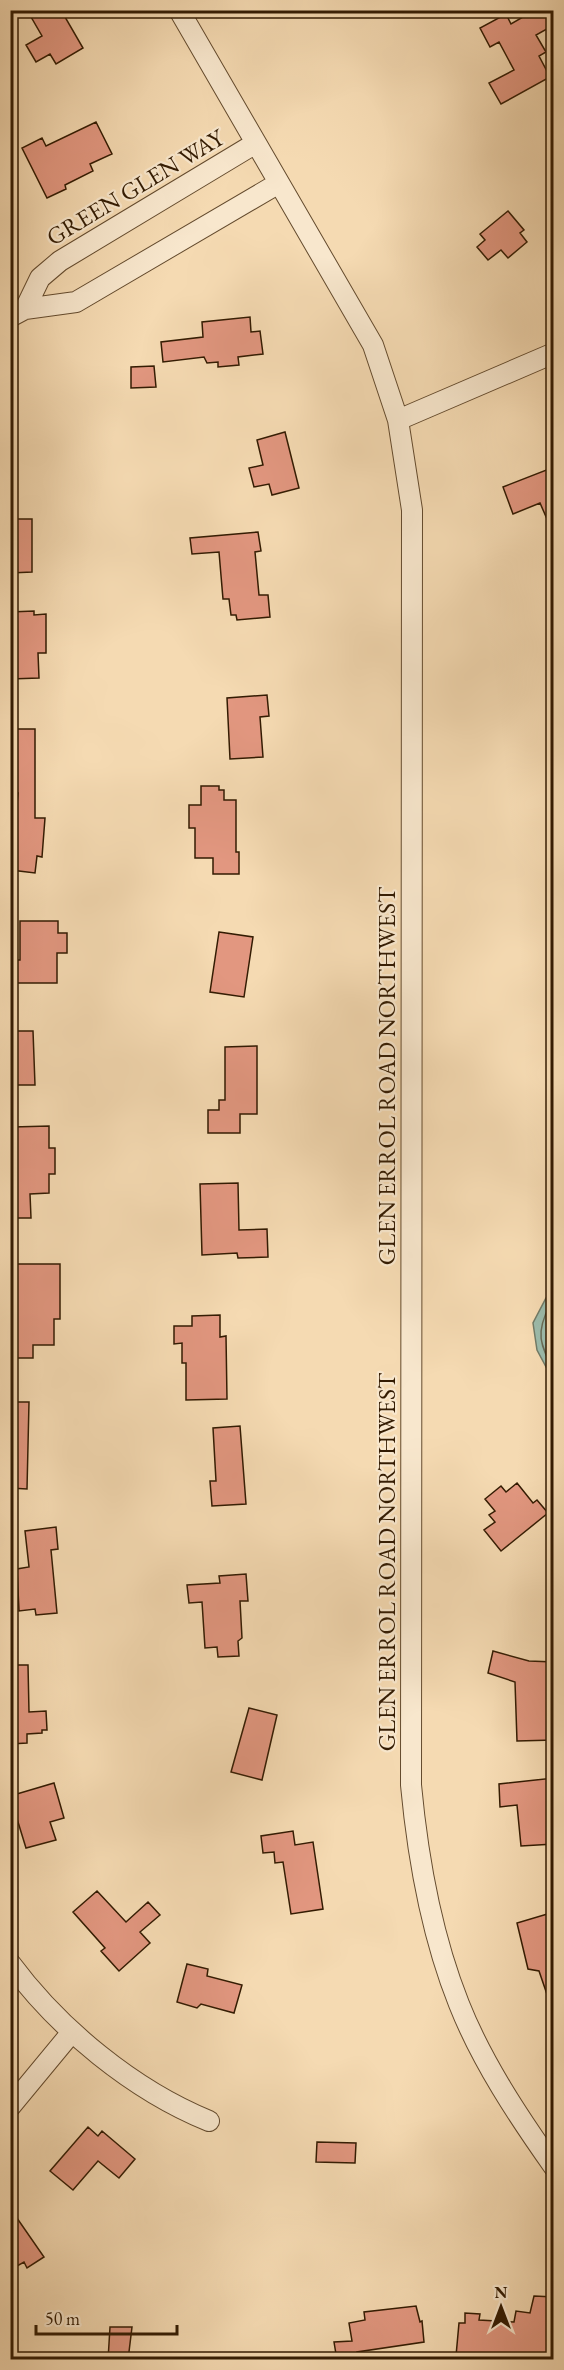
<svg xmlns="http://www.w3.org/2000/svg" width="564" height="2370" viewBox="0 0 564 2370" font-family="'EB Garamond',serif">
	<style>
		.water { fill: #9cbbab; stroke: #727b67; stroke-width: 1.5 }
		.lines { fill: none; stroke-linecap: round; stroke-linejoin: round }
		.shore { stroke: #686b56; stroke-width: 1.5 }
		.building { fill: #e29780; stroke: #331b02; stroke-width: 1.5 }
		.street-casing { stroke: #644b2e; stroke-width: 22 }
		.street { stroke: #f8e7cd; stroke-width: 20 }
		.labels { text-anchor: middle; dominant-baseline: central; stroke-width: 4.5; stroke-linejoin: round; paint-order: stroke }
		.street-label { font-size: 24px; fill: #331b02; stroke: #f8e7cd }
	</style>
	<rect width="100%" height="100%" fill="#f5dab2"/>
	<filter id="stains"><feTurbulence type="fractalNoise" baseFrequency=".00333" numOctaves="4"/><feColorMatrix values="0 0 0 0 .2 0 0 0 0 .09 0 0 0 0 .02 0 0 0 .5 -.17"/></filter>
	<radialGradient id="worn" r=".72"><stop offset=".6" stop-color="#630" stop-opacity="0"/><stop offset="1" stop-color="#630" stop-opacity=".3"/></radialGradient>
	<path class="water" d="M 553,1297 L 554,1297 L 553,1380 L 537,1350 L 533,1323 L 546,1298 Z"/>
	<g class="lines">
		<path class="shore" d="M 554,1303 L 550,1305 C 535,1333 540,1344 554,1371"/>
	</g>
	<path class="building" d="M 27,10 L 61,10 L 83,48 L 56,64 L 50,54 L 36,62 L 26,45 L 42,36 Z
		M 535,10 L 546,10 L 554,25 L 536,35 L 546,52 L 539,56 L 550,77 L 501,104 L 489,83 L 514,70 L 499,42 L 490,47 L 480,28 L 506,14 L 511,24 Z
		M 96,122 L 112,154 L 90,164 L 93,171 L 65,185 L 66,189 L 47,198 L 22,148 L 42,138 L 46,146 Z
		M 508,211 L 524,230 L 520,233 L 527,242 L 508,258 L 501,250 L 488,260 L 477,247 L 485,240 L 480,234 Z
		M 250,317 L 251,332 L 260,331 L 263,354 L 238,357 L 239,365 L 218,367 L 218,362 L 207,363 L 204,357 L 163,362 L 161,342 L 203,337 L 202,322 Z
		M 154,366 L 156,387 L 131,388 L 131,367 Z
		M 285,432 L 299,488 L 272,495 L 269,484 L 254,487 L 249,468 L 263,465 L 257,440 Z
		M 554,467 L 554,535 L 540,503 L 513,514 L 503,487 Z
		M 10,519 L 32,519 L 32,572 L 10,573 Z
		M 258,532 L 261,551 L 255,552 L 259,595 L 268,595 L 270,617 L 237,620 L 236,615 L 231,615 L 229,599 L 223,599 L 219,552 L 192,554 L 190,538 Z
		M 34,611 L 34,615 L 46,614 L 46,653 L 38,653 L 39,678 L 10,679 L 10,612 Z
		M 267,695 L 269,716 L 260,717 L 263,757 L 230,759 L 227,698 Z
		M 10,729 L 35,729 L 35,818 L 45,818 L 42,857 L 37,856 L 35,873 L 11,870 L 18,793 L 10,793 Z
		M 201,786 L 219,786 L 219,790 L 224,790 L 224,800 L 236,800 L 236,852 L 239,852 L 239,874 L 213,874 L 213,858 L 195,858 L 195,828 L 189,828 L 189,805 L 201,805 Z
		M 20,921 L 58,921 L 58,933 L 67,933 L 67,953 L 57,953 L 57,983 L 15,983 L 15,960 L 20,960 Z
		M 219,932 L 253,937 L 244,997 L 210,992 Z
		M 10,1031 L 33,1031 L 35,1085 L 10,1085 Z
		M 257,1046 L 257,1114 L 240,1114 L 240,1133 L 208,1133 L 208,1110 L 219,1110 L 219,1100 L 225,1100 L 225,1047 Z
		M 49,1126 L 49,1148 L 55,1148 L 55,1174 L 49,1174 L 49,1193 L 30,1194 L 31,1218 L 10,1218 L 13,1127 Z
		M 238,1183 L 239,1230 L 267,1229 L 268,1257 L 238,1258 L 237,1253 L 202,1255 L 200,1184 Z
		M 10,1264 L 60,1264 L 60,1319 L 54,1319 L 54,1345 L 33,1345 L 33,1358 L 11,1358 Z
		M 220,1315 L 220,1337 L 226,1336 L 227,1399 L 186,1400 L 186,1363 L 182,1363 L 182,1343 L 174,1344 L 174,1326 L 192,1326 L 192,1316 Z
		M 10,1402 L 29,1402 L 27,1489 L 10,1488 Z
		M 240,1426 L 246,1504 L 212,1506 L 210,1481 L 216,1481 L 213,1428 Z
		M 517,1483 L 533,1503 L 537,1500 L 548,1513 L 501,1551 L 484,1530 L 495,1522 L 489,1515 L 495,1511 L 485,1499 L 501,1486 L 506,1492 Z
		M 56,1527 L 58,1549 L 51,1550 L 57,1613 L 36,1615 L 35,1609 L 19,1611 L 17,1569 L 29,1567 L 25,1531 Z
		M 246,1574 L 248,1601 L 240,1601 L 242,1638 L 238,1641 L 239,1656 L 218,1657 L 217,1647 L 205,1648 L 202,1602 L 189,1603 L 187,1585 L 220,1583 L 219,1576 Z
		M 493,1651 L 529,1661 L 554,1662 L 554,1740 L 517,1741 L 515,1682 L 488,1673 Z
		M 10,1665 L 28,1665 L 29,1712 L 46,1711 L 47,1730 L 42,1730 L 42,1733 L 27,1734 L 27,1743 L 10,1744 Z
		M 249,1708 L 277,1715 L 262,1780 L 231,1772 Z
		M 554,1778 L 554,1844 L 521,1846 L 517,1805 L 500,1807 L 499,1784 Z
		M 54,1783 L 64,1818 L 50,1822 L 56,1840 L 26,1848 L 10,1796 Z
		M 293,1831 L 295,1845 L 313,1842 L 323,1909 L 291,1914 L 283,1862 L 275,1863 L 274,1852 L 263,1853 L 261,1836 Z
		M 97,1891 L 126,1922 L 148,1902 L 160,1915 L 140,1932 L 150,1943 L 119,1971 L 101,1951 L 105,1948 L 73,1912 Z
		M 554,1912 L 554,2005 L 551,2006 L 539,1971 L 528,1969 L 517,1923 Z
		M 187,1964 L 208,1969 L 207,1976 L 242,1985 L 234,2013 L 201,2004 L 197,2008 L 177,2002 Z
		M 88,2127 L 98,2136 L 102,2131 L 135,2159 L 119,2178 L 98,2161 L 73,2190 L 50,2171 Z
		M 317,2142 L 356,2143 L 355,2163 L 316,2162 Z
		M 10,2208 L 44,2257 L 27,2268 L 24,2262 L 10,2270 Z
		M 534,2296 L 554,2297 L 552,2360 L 486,2360 L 486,2357 L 456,2356 L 459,2323 L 465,2323 L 465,2313 L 480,2314 L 479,2320 L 514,2322 L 516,2311 L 530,2313 Z
		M 416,2306 L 420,2322 L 422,2321 L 424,2342 L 357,2352 L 358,2360 L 337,2360 L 334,2342 L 352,2341 L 349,2323 L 365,2320 L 364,2312 Z
		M 110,2327 L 132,2327 L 128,2360 L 108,2360 Z"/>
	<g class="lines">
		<defs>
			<path id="street" d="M 179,10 L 373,345 L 398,420 L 412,510 L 411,1785 C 418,1860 431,1934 459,2004 C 482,2062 518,2116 554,2167
				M 25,309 L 40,278 L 60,261 L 256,143
				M 10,317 L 25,309 L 76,302 L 279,183
				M 398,420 L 554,353
				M 10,1963 C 59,2029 133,2090 209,2121
				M 10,2107 L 72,2032"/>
		</defs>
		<use href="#street" class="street-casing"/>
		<use href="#street" class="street"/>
	</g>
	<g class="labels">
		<g class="street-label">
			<text transform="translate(135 187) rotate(-31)">GREEN GLEN WAY</text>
			<text transform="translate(386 1076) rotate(-90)">GLEN ERROL ROAD NORTHWEST</text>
			<text transform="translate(386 1562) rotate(-90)">GLEN ERROL ROAD NORTHWEST</text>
		</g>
	</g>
	<rect width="564" height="2370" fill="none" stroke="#f5dab2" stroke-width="36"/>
	<rect x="12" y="12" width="540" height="2346" fill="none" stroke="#331b02" stroke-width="3"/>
	<rect x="18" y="18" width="528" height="2334" fill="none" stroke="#331b02" stroke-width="1.5"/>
	<g transform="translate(501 2307)" stroke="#f8e7cd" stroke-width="4.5" paint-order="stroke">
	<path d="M0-4.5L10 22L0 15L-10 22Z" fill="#331b02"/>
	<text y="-9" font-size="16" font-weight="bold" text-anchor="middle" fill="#331b02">N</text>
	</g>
	<path d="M36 2325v9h141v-9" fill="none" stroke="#331b02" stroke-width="3"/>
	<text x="45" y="2325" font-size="18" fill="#331b02" stroke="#f8e7cd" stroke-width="4.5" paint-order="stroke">50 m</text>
	<rect width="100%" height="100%" filter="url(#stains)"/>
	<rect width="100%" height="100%" fill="url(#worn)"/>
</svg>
